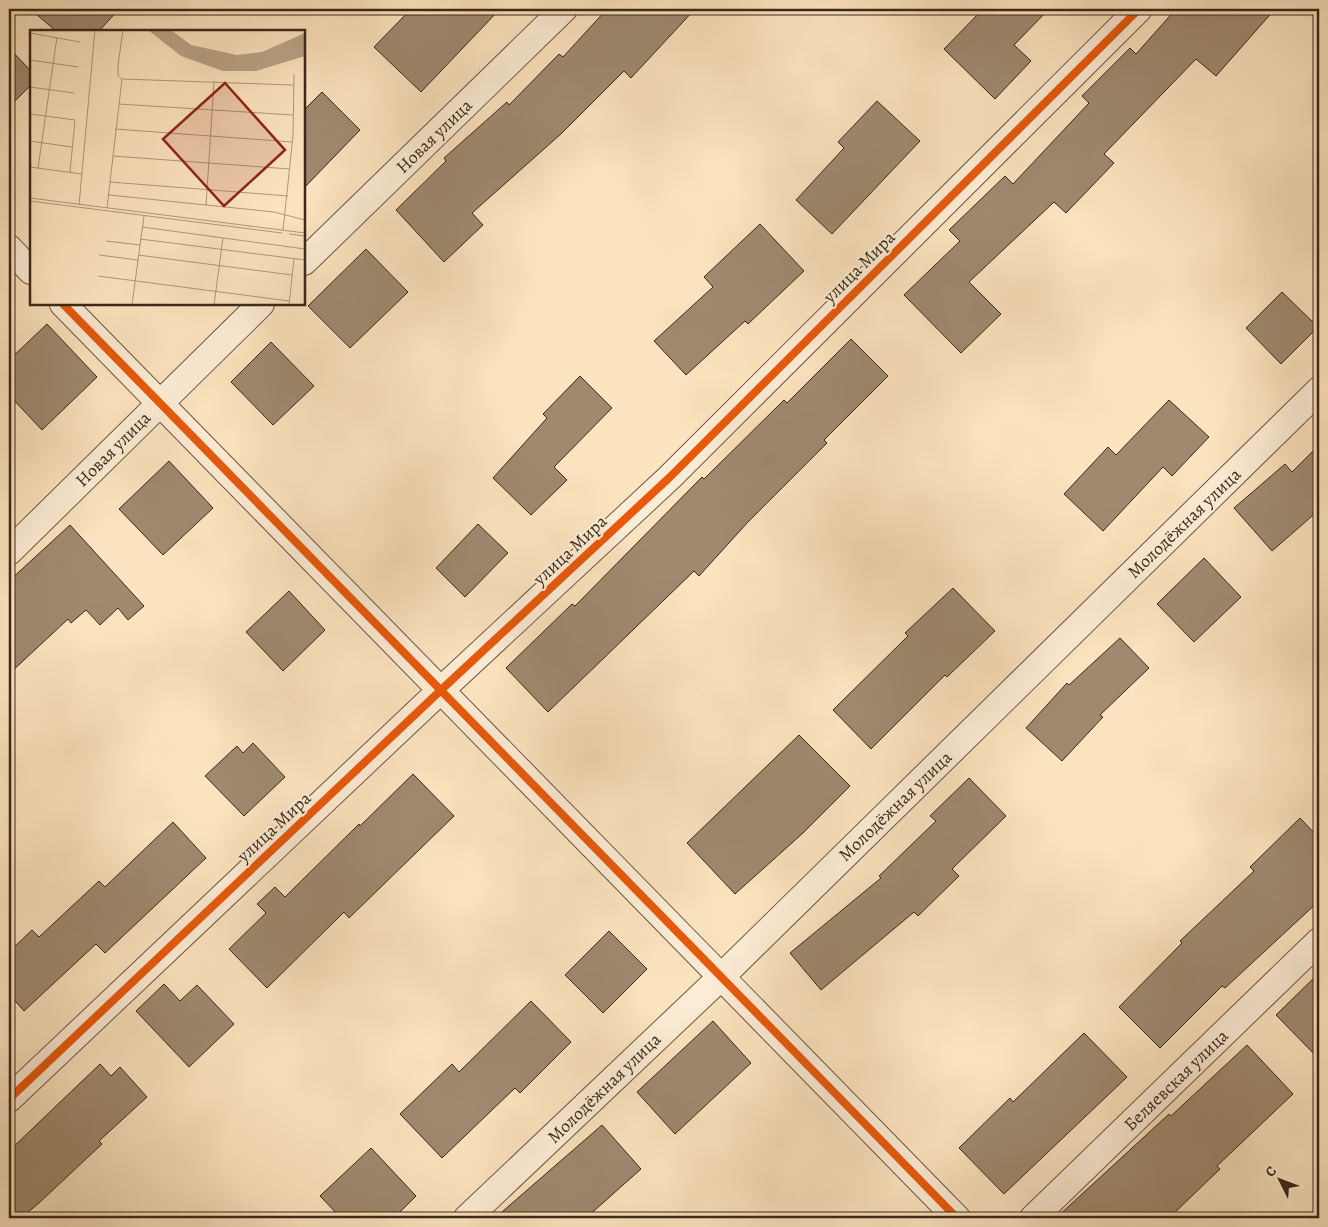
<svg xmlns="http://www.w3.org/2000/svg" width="1328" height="1227" viewBox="0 0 1328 1227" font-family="Alegreya,serif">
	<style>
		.building { fill: #9f8a70; stroke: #3b2819 }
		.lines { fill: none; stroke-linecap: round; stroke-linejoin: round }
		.street-casing { stroke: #6b5743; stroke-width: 28 }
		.street { stroke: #fdedd6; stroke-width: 26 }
		.cycleway-casing { stroke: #fdedd6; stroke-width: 11 }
		.cycleway { stroke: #e8590c; stroke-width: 8 }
		.labels { text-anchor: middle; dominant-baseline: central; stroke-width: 4.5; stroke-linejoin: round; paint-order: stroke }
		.street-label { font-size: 18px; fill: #3b2819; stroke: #fdedd6 }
		.inset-road { fill: none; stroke: #af997d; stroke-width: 1 }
		.view { fill: #8f2418; fill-opacity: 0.15; stroke: #8f2418; stroke-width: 2.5 }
		.inset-edge { fill: none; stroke: #3b2819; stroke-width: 2.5 }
	</style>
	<rect width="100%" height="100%" fill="#fce4c0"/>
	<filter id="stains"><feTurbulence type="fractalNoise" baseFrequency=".004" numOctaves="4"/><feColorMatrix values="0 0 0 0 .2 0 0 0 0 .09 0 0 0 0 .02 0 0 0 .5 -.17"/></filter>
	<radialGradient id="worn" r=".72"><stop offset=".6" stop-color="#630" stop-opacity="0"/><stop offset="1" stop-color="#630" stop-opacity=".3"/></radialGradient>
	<path class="building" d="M 30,9 L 119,9 L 99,31 L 56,31 Z
		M 411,9 L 500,9 L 421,92 L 374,47 Z
		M 607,9 L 695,9 L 631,78 L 624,71 L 562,133 L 472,213 L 483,225 L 444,262 L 396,210 L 446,161 L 444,158 L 507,102 L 509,105 L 559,54 L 563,57 Z
		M 983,9 L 1049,9 L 1014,45 L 1031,61 L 995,99 L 944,49 Z
		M 1176,9 L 1275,9 L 1216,76 L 1196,59 L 1104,154 L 1114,163 L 1066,213 L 1054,202 L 969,282 L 1001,314 L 961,353 L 904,295 L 960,241 L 949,230 L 1005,176 L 1013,184 L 1089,103 L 1082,96 L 1130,48 L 1136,54 Z
		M 9,48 L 31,71 L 31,85 L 9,107 Z
		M 322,92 L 360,130 L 304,188 L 304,110 Z
		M 877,101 L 920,141 L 832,234 L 796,200 L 844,148 L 838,142 Z
		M 760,224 L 804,271 L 748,324 L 745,321 L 686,375 L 654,341 L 713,287 L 704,277 Z
		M 366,249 L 408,292 L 350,348 L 308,306 Z
		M 1282,292 L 1318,327 L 1281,364 L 1246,328 Z
		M 47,324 L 97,377 L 42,430 L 9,395 L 9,360 Z
		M 851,339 L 888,376 L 824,440 L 827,443 L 748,522 L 699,576 L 694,571 L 548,712 L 506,668 L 572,604 L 575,606 L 702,477 L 704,479 L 784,400 L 787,403 Z
		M 271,342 L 314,386 L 273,425 L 231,382 Z
		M 580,376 L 612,408 L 554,467 L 567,480 L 531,515 L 493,478 L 547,418 L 543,414 Z
		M 1169,400 L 1209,437 L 1172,476 L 1163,467 L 1103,531 L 1064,494 L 1108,447 L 1116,455 Z
		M 1319,445 L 1319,510 L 1272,551 L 1234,508 L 1285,464 L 1292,472 Z
		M 169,461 L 213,508 L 163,555 L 119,509 Z
		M 478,524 L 508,553 L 465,597 L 436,568 Z
		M 70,525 L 144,606 L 128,620 L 118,608 L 100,625 L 86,610 L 71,623 L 68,619 L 9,674 L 9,581 Z
		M 1204,558 L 1241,597 L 1194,642 L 1157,604 Z
		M 953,588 L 995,631 L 947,677 L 945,675 L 871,749 L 833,710 L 908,636 L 905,633 Z
		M 289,591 L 325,630 L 283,671 L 246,632 Z
		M 1120,638 L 1149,668 L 1100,715 L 1103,717 L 1062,761 L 1026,728 L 1067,683 L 1069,685 Z
		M 799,735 L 850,786 L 803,833 L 735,894 L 687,843 Z
		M 253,743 L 285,777 L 244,816 L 205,776 L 237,746 L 243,753 Z
		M 413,774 L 454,816 L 349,918 L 344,912 L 267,988 L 229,949 L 266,913 L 257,904 L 275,887 L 285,897 L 359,824 L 360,826 Z
		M 969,778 L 1006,816 L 952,869 L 959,876 L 918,916 L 914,912 L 821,990 L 790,953 L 881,878 L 879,876 L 936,821 L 930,816 Z
		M 1300,818 L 1319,838 L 1319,901 L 1225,988 L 1222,986 L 1160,1048 L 1119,1007 L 1182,943 L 1180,941 L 1254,871 L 1250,867 Z
		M 173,822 L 206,858 L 105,953 L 96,944 L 24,1011 L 9,994 L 9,952 L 32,930 L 39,937 L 99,881 L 105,887 Z
		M 609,931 L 647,969 L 603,1013 L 565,975 Z
		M 1319,973 L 1319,1059 L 1276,1015 Z
		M 164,984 L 180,1001 L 197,985 L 234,1024 L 189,1067 L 136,1011 Z
		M 531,1001 L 571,1042 L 520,1093 L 515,1088 L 442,1158 L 400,1114 L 452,1064 L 459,1072 Z
		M 713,1021 L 751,1063 L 675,1134 L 637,1092 Z
		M 1084,1033 L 1127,1077 L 1004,1194 L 959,1148 L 1010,1098 L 1013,1102 Z
		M 1247,1045 L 1293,1094 L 1217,1166 L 1220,1169 L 1169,1218 L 1056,1218 L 1169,1114 L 1171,1116 Z
		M 100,1064 L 111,1076 L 120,1067 L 147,1097 L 99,1141 L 102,1144 L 39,1203 L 21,1218 L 9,1218 L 9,1151 Z
		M 602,1125 L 641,1169 L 586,1218 L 495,1218 Z
		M 371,1148 L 416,1196 L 394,1218 L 341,1218 L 320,1196 Z"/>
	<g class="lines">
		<defs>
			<path id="street" d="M 9,248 L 31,271
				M 304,262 L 564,9
				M 63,304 L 957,1218
				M 9,552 L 261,304
				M 9,1099 L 441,690 L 670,477 L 1139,9
				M 467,1218 L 720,978 L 1319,390
				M 1033,1218 L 1319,941"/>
		</defs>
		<use href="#street" class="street-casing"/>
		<use href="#street" class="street"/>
		<defs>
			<path id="cycleway" d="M 63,304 L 957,1218
				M 9,1099 L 441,690 L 670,477 L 1139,9"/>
		</defs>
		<use href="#cycleway" class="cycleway-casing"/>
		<use href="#cycleway" class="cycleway"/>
	</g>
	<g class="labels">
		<g class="street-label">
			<text transform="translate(434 136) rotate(-44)">Новая улица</text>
			<text transform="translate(859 267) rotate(-45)">улица Мира</text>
			<text transform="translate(113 449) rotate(-45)">Новая улица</text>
			<text transform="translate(1184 523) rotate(-44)">Молодёжная улица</text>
			<text transform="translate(570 550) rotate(-43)">улица Мира</text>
			<text transform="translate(895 806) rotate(-44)">Молодёжная улица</text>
			<text transform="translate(274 827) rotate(-43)">улица Мира</text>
			<text transform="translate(1176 1080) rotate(-44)">Беляевская улица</text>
			<text transform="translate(604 1088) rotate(-44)">Молодёжная улица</text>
		</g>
	</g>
	<g transform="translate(30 30)">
		<rect width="275" height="275" fill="#fce4c0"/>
		<path d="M 118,0 L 141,0 L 161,15 L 207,25 L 232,22 L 275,3 L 275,26 L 226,41 L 193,41 L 151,26 Z" fill="#baa487"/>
		<path class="inset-road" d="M 0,3 L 50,12M 0,30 L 48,37M 92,49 L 263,55M 0,57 L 44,63M 89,74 L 263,85M 0,84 L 45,90 L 40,142M 85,99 L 262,112M 0,111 L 42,117M 83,126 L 260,139M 0,137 L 52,144M 8,138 L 27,7M 80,152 L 258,166M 79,165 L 244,182 L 275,190M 0,168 L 275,203M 0,171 L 252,203M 49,175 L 65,0M 176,176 L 184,51M 77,178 L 92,49 L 88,46 L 88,35 L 93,0M 112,197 L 275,219M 253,200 L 263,106 L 264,44M 259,204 L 275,206M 110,209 L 275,230M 76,211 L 110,215M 69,225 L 108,230M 108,225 L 262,245M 68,246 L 259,271M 102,275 L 114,186M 184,275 L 193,208M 259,275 L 264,229"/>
		<path class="view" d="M 195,53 L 255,120 L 194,176 L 133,109 Z"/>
		<rect width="275" height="275" class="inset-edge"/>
	</g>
	<rect width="1328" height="1227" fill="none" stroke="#fce4c0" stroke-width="30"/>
	<rect x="10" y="10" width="1308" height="1207" fill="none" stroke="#3b2819" stroke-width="2.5"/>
	<rect x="15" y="15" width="1298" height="1197" fill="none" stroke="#3b2819"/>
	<g transform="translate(1280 1180) rotate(312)" stroke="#fdedd6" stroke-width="4" paint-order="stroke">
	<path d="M0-4L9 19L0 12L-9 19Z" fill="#3b2819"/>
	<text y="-8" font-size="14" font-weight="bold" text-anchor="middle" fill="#3b2819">С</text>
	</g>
	<rect width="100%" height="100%" filter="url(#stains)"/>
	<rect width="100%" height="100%" fill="url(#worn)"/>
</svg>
